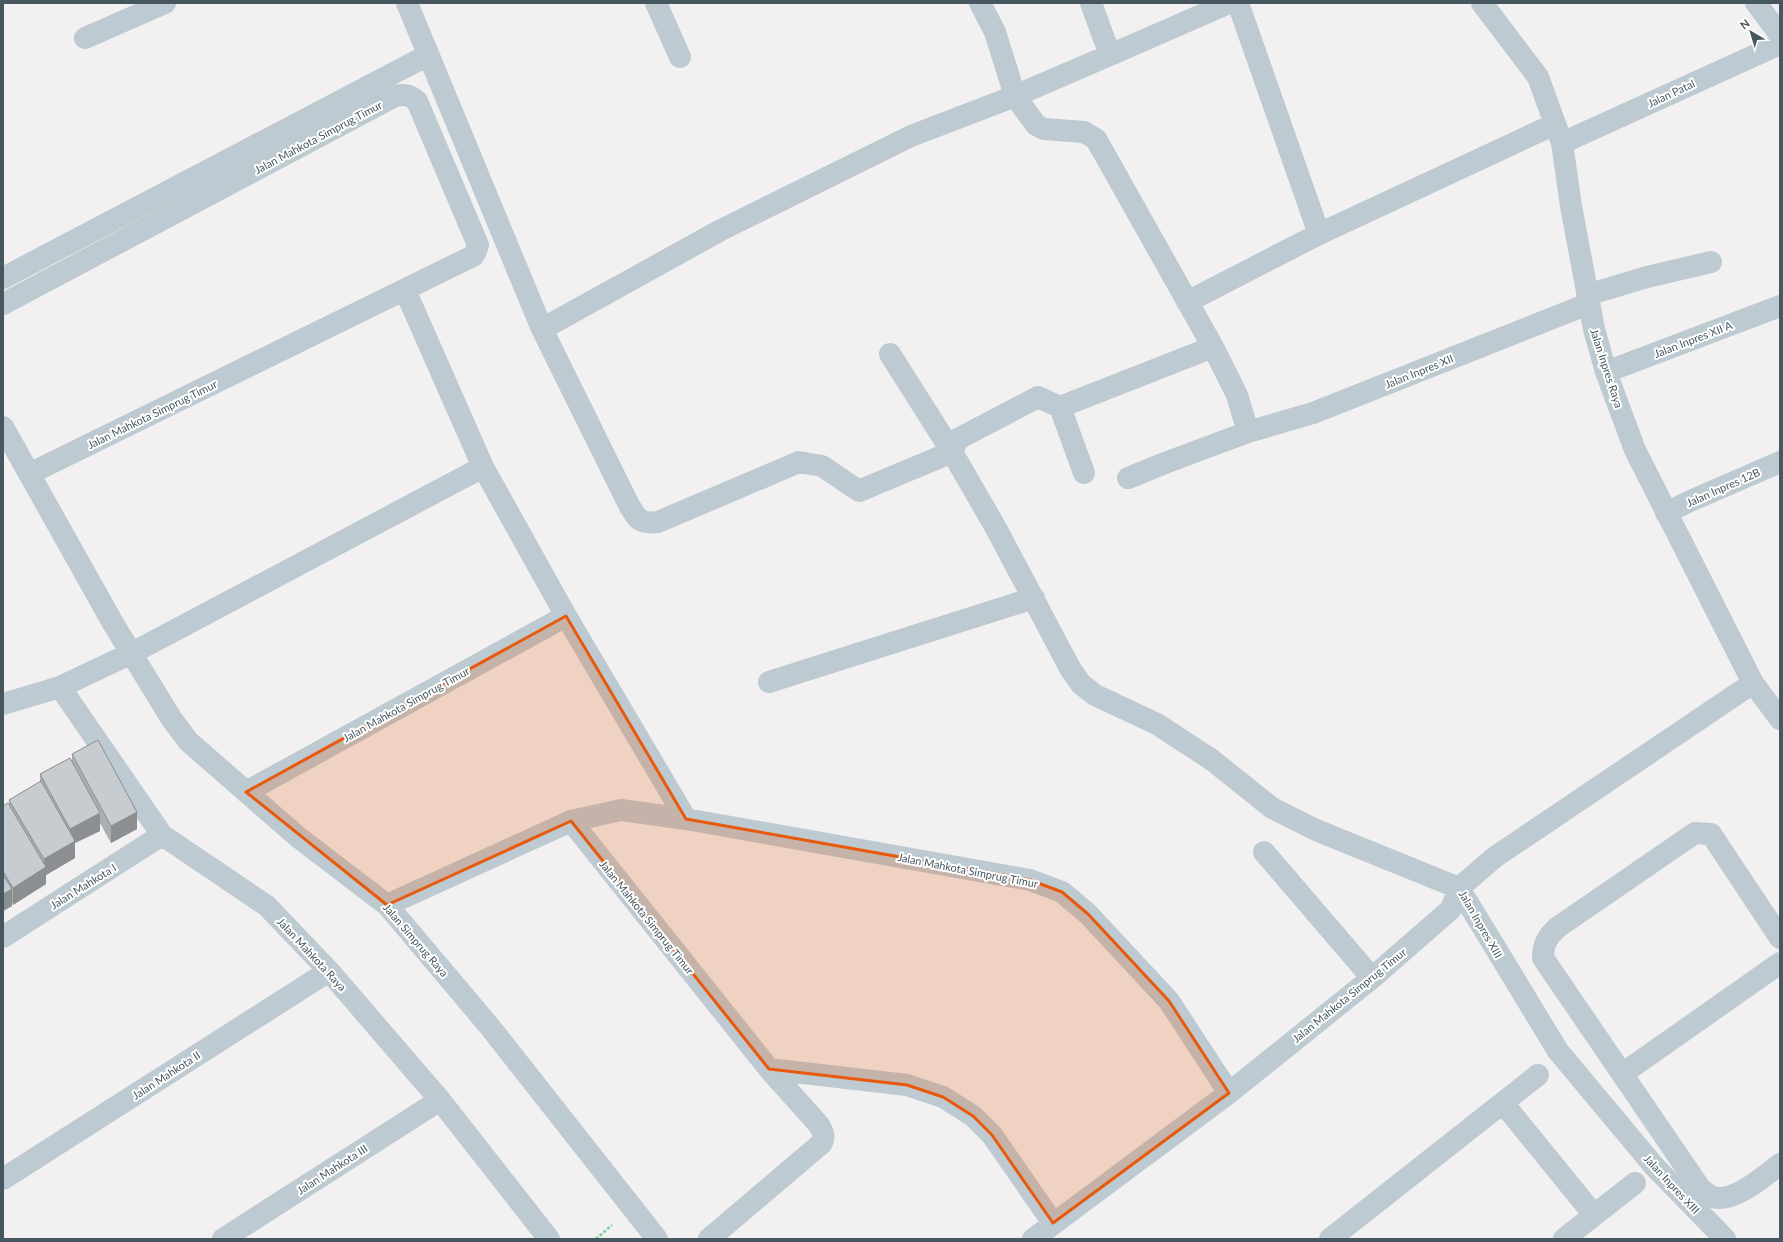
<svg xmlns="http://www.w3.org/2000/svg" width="1783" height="1242" viewBox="0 0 1783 1242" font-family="Lato,sans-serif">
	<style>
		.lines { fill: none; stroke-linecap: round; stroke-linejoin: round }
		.path { stroke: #71d495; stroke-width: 2.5; stroke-dasharray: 3 2; stroke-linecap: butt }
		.street { stroke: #bdcad1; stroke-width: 22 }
		.wall { fill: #abafb3 }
		.shaded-wall { fill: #8b8f92 }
		.building { fill: #c7ccd0; stroke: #8b8f92 }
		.marked { fill: #e8590c; fill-opacity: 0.2; stroke: #e8590c; stroke-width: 3; stroke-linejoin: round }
		.labels { text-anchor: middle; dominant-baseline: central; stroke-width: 4; stroke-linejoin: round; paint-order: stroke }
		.street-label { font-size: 11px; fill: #475760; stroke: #fff }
	</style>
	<rect width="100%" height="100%" fill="#f3f0f1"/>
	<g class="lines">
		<path class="path" d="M 596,1239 L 612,1225"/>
		<path class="street" d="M 407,3 L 542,329 L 629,505 C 638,520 640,524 658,522 L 799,462 L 822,466 L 859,491 L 952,452 L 958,439 L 1038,397 L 1060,407 L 1213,347
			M 656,3 L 680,57
			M 980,3 L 995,32 L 1015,96 L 1036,125 L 1044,129 L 1084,132 L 1096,139 L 1213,347 L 1237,395 L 1248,432
			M 1091,3 L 1110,55 L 1229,3
			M 1238,3 L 1319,234
			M 1482,3 L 1538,77 L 1562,143 L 1571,206 L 1594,329 L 1606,372 L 1635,450 L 1753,683 L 1780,719
			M 1756,3 L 1780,35
			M 85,38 L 165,3
			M 1562,143 L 1780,44
			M 3,278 L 428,55
			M 405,290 L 483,467 L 566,616 L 686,819
			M 1587,295 L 1647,277 L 1711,262
			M 1187,302 L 1319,234 L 1555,124
			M 3,304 L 395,96 C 405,94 410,95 417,101 L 478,245 L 476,251 L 473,256 L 29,474
			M 542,329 L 721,230 L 911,136 L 1015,96 L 1110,55
			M 890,354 L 952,452 L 997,530 L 1071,670 L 1081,684 L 1095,695 L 1157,724 L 1212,760 L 1272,808 L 1316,830 L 1459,888
			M 1606,372 L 1780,306
			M 1060,407 L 1084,473
			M 3,427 L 114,625 L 171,718 L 188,741 L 298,837 L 387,905 L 490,1027 L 657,1239
			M 1128,478 L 1165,463 L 1248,432 L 1313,413 L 1588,304
			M 1666,513 L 1690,501 L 1780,462
			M 769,682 L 1034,598
			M 60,687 L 162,835 L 267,906 L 329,971 L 440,1100 L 549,1239
			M 3,704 L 60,687 L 132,653 L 483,467
			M 246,792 L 566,616
			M 571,821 L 769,1069 L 819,1125 C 823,1132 825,1136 822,1143 L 709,1239
			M 1264,852 L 1372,978
			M 1459,888 L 1558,1051 L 1654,1166 L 1725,1239
			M 387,905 L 571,821 L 621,810 L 686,819 L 1030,880 L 1062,892 L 1088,914 L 1169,1001 L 1229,1093
			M 3,937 L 162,835
			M 1780,938 L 1711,834 L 1695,833 L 1558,927 C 1547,937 1543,944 1543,958 L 1700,1188 C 1703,1190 1707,1194 1710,1196 C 1731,1206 1764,1176 1780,1164
			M 769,1069 L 907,1085 L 943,1097 L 973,1116 L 992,1135 L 1053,1223
			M 1622,1074 L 1780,963
			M 1503,1103 L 1594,1215
			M 3,1179 L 329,971
			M 223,1239 L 440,1100
			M 1033,1239 L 1229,1093 L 1372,978 L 1451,909 L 1459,888 L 1495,857 L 1753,683
			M 1330,1239 L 1538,1075
			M 1564,1239 L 1635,1183"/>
	</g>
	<path class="wall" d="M 72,754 L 137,829 L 111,843 L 100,823 L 100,831 L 75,843 L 75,858 L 46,875 L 46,884 L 13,905 L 12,903 L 12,906 L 3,911 L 3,806 L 9,806 L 9,800 L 40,782 L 40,774 L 72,761 Z"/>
	<path class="shaded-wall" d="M 137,812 L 137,829 L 111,843 L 111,826 Z
		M 100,813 L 100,831 L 75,843 L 75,858 L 46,875 L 46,884 L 13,905 L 13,888 L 44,868 L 44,859 L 70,844 L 70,829 Z
		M 12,889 L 12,906 L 3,911 L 3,894 Z"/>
	<path class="building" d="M 98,740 L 137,812 L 111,826 L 72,754 Z
		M 70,758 L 100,813 L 70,829 L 40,774 Z
		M 41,781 L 75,841 L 44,859 L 9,800 Z
		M 8,803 L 46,867 L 13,888 L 3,871 L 3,806 Z
		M 3,875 L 12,889 L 3,894 Z"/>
	<path class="marked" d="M 566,616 L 686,819 L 1030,880 L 1062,892 L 1088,914 L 1169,1001 L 1229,1093 L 1053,1223 L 992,1135 L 973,1116 L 943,1097 L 907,1085 L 769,1069 L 571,821 L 387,905 L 246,792 Z"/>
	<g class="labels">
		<g class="street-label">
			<text transform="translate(1671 93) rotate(-25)">Jalan Patal</text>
			<text transform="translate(318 137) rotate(-28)">Jalan Mahkota Simprug Timur</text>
			<text transform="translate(1693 339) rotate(-21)">Jalan Inpres XII A</text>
			<text transform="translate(1607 368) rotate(72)">Jalan Inpres Raya</text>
			<text transform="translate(1419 371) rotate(-22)">Jalan Inpres XII</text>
			<text transform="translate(152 414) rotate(-26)">Jalan Mahkota Simprug Timur</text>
			<text transform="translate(1723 487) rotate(-24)">Jalan Inpres 12B</text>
			<text transform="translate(406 704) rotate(-29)">Jalan Mahkota Simprug Timur</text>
			<text transform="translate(968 870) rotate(11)">Jalan Mahkota Simprug Timur</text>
			<text transform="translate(83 886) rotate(-32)">Jalan Mahkota I</text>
			<text transform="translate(647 917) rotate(51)">Jalan Mahkota Simprug Timur</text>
			<text transform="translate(1481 924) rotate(60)">Jalan Inpres XIII</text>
			<text transform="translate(416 940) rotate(49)">Jalan Simprug Raya</text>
			<text transform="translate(312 954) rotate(47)">Jalan Mahkota Raya</text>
			<text transform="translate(1349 995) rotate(-39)">Jalan Mahkota Simprug Timur</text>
			<text transform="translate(166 1075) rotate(-33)">Jalan Mahkota II</text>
			<text transform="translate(332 1169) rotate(-33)">Jalan Mahkota III</text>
			<text transform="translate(1672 1184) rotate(47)">Jalan Inpres XIII</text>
		</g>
	</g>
	<rect width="1783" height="1242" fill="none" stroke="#475760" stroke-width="8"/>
	<g transform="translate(1751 32) rotate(322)" stroke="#ffffff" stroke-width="3" paint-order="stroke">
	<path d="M0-3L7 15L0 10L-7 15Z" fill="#475760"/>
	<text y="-6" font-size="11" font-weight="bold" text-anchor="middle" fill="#475760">N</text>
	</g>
</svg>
